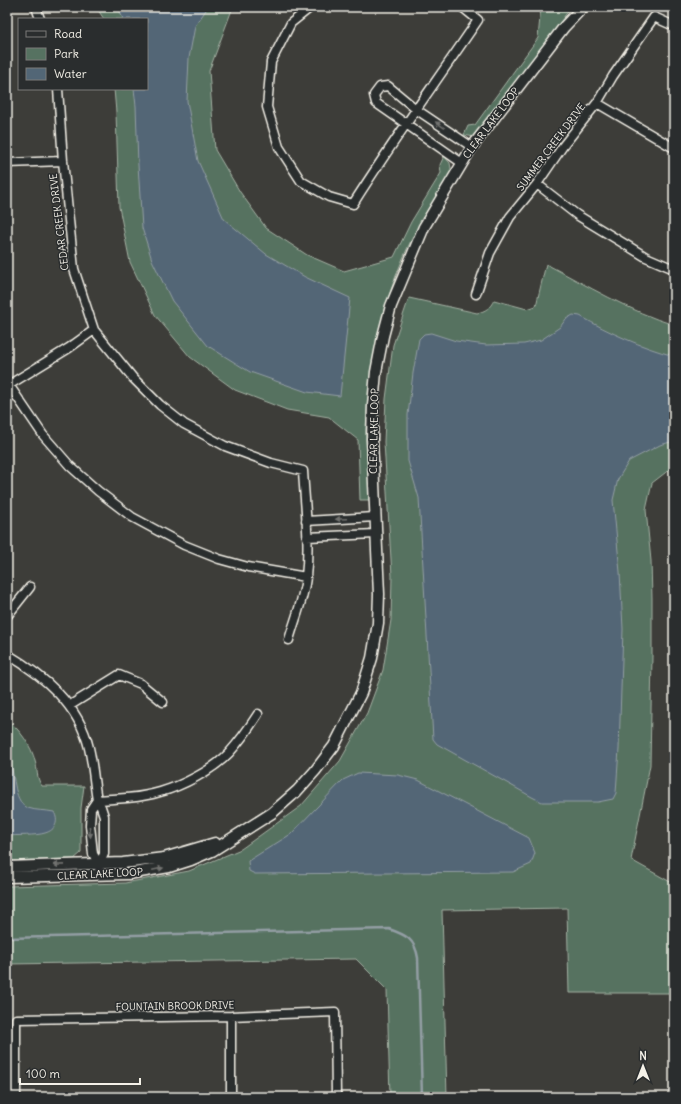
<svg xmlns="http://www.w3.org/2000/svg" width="681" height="1104" viewBox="0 0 681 1104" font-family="Delius,sans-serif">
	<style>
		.green { fill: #567261; stroke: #a5b2a4 }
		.water { fill: #526676; stroke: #939ea4 }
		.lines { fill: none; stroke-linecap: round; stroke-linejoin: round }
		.stream { stroke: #939ea4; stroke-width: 2.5 }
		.minor-casing { stroke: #f4f1e8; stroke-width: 11 }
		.tertiary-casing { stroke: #f4f1e8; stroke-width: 13 }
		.minor { stroke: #2a2d2e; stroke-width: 8 }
		.tertiary { stroke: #2a2d2e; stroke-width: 10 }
		.oneway { fill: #71726f }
		.labels { text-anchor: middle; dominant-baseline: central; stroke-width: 3; stroke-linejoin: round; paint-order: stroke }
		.street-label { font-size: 10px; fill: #f4f1e8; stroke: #2a2d2e }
	</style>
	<rect width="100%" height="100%" fill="#3d3d39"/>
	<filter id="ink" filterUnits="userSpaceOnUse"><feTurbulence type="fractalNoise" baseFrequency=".025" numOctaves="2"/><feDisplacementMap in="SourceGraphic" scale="8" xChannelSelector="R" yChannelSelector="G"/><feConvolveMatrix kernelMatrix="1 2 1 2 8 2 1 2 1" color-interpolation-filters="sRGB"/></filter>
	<g filter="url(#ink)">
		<path class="green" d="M 96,7 L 233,7 L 209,71 L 215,150 L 240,192 L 266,228 L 307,255 L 344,271 L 394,257 L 411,222 L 441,173 L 440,165 L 444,156 L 450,163 L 452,174 C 441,191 428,207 419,225 C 385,288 369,359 366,430 C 366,453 369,477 370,500 L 360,500 L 358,440 L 329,417 L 287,410 L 235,390 L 190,357 L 155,315 L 130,262 L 119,207 L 116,112 L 114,89 L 147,89 L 147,19 L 104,19 Z
			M 541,7 L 571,7 L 482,133 L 474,137 L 464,135 L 468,126 L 475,125 L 538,38 Z
			M 546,264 C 586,285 631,312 674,325 L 674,466 L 652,483 L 646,510 L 651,561 L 652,598 L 652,656 L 650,765 L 631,860 L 674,884 L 674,993 L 569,993 L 567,908 L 442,910 L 447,1097 L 390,1097 L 387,990 L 356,959 L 7,964 L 7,886 L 125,883 L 189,871 L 241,849 L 301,806 L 340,761 L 367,713 L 383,670 L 391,620 L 392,576 L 384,442 L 386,399 L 393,345 L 409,298 L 477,313 C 486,311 490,308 494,300 L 527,309 L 536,306 Z
			M 7,720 C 19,728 32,747 35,761 C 38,770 36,778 42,786 L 84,786 L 81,808 L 81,853 L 74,859 L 7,861 Z"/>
		<path class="water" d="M 118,7 L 208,7 L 195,26 L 189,58 L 187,101 L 198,161 L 224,219 L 266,254 L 305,277 L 350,298 L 340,396 L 307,392 L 250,372 L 208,346 L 172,301 L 152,260 L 142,228 L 138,165 L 136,106 L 134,89 L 147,89 L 147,19 L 123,19 Z
			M 573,315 L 580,316 C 610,333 641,347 674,356 L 674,441 L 660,445 L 629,461 L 618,479 L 613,500 L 620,572 L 623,629 L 619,749 L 616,793 L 613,799 L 598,802 L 542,802 L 532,797 L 437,744 L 433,739 L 419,498 L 408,461 L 408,415 L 413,373 L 419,339 L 424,334 L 431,333 L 456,341 L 486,345 L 524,344 L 541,340 L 560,327 L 566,319 Z
			M 7,757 C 17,772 11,800 28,808 C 36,811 45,810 54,812 C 59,821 56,830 45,833 C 36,836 17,835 7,836 Z
			M 358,773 L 398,775 L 418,780 L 529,838 L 535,853 L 531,864 L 513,872 L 255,874 L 249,871 L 248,861 L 291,834 L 343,780 Z"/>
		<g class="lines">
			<path class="stream" d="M 7,938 L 389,929 C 406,935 415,939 418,958 L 422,1097"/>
			<defs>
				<path id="minor" d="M 36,7 L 40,19
					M 311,7 L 291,23 L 271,62 L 267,107 L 279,147 L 301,181 L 329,197 L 353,204 C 392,142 436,82 478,20 L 462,7
					M 58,89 L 63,161 L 74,269 L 94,330 L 133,378 L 160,405 L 184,424 L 225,446 L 271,463 L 303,471 C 305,506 310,542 306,577 C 304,598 295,619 289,640
					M 597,103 L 674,148
					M 7,163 L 63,161
					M 462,163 L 376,103 L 374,95 L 380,87 L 388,86 L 417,110 L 472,147
					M 537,184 L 577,215 L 646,257 L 674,269
					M 476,294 L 490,253 L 510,217 L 537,184 L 563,146 L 597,103 L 613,76 L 654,17 L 674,26
					M 9,385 L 43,435 L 70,466 L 98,491 L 132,517 L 184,545 L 219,559 L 248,567 L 306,577
					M 7,386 L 69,348 L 94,330
					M 306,521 L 375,517
					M 307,537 L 376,534
					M 7,616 L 30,587
					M 7,654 C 44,676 79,705 89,748 C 93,765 94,783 97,800 L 101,807 L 104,816 L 104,854 L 99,864
					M 69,706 L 119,675 L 141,684 L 163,702
					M 97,800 C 118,799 140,798 160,792 C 182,786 213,770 229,753 C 240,741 249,728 258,714
					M 97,800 L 91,809 L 90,825 L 93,854 L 99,864 L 99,868
					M 231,1016 L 231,1097
					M 7,1071 L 16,1071
					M 16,1097 L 16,1019 L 231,1016 L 335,1012 L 336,1097"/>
				<path id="tertiary" d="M 7,867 L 123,863 L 164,858 L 215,843
					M 7,877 L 128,874 L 169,867 L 191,860 L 212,851 L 272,813 L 297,791 L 315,771 L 334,746 L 361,693 L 372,658 L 378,623 L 379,594 L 372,439 L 373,405 L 376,372 L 383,336 L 391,306 L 424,227 L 472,147 L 564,27 L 583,7"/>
			</defs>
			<use href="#minor" class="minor-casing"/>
			<use href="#tertiary" class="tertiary-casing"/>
			<use href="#minor" class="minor"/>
			<use href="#tertiary" class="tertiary"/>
		</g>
		<defs><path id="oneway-solid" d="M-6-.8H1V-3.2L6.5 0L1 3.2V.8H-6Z"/></defs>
		<g class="oneway">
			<use href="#oneway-solid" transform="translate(440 125) rotate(-145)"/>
			<use href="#oneway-solid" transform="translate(341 519) rotate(177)"/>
			<use href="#oneway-solid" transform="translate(90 832) rotate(84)"/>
			<use href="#oneway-solid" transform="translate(59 865) rotate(179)"/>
			<use href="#oneway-solid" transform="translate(158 869) rotate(-12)"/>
		</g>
	</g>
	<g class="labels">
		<g class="street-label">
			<text transform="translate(491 123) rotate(-53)">CLEAR LAKE LOOP</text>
			<text transform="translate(551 147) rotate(-53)">SUMMER CREEK DRIVE</text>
			<text transform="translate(59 222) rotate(-97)">CEDAR CREEK DRIVE</text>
			<text transform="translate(374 431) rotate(-89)">CLEAR LAKE LOOP</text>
			<text transform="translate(100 874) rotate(-3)">CLEAR LAKE LOOP</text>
			<text transform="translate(175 1006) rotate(-1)">FOUNTAIN BROOK DRIVE</text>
		</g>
	</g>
	<rect width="681" height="1104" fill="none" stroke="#2a2d2e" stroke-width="24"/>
	<rect x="12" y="12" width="657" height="1080" fill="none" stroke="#f4f1e8" stroke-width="1.5" filter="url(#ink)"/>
	<rect x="18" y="18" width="130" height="72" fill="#2a2d2e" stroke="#7b7b78"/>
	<rect x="26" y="31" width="20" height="6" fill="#2a2d2e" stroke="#7b7b78"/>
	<text x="54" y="38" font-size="12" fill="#f4f1e8">Road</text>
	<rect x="26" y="48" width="20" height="12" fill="#567261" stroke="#7b7b78"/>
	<text x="54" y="58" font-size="12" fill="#f4f1e8">Park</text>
	<rect x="26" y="68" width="20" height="12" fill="#526676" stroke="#7b7b78"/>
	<text x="54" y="78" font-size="12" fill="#f4f1e8">Water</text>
	<g transform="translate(643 1066)" stroke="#2a2d2e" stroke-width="3" paint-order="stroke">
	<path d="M0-3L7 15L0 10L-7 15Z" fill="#f4f1e8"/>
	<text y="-6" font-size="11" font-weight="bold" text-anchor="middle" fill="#f4f1e8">N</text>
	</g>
	<path d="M20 1078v6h120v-6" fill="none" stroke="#f4f1e8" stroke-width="2"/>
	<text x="26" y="1078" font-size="12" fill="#f4f1e8" stroke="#2a2d2e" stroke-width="3" paint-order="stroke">100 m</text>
</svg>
